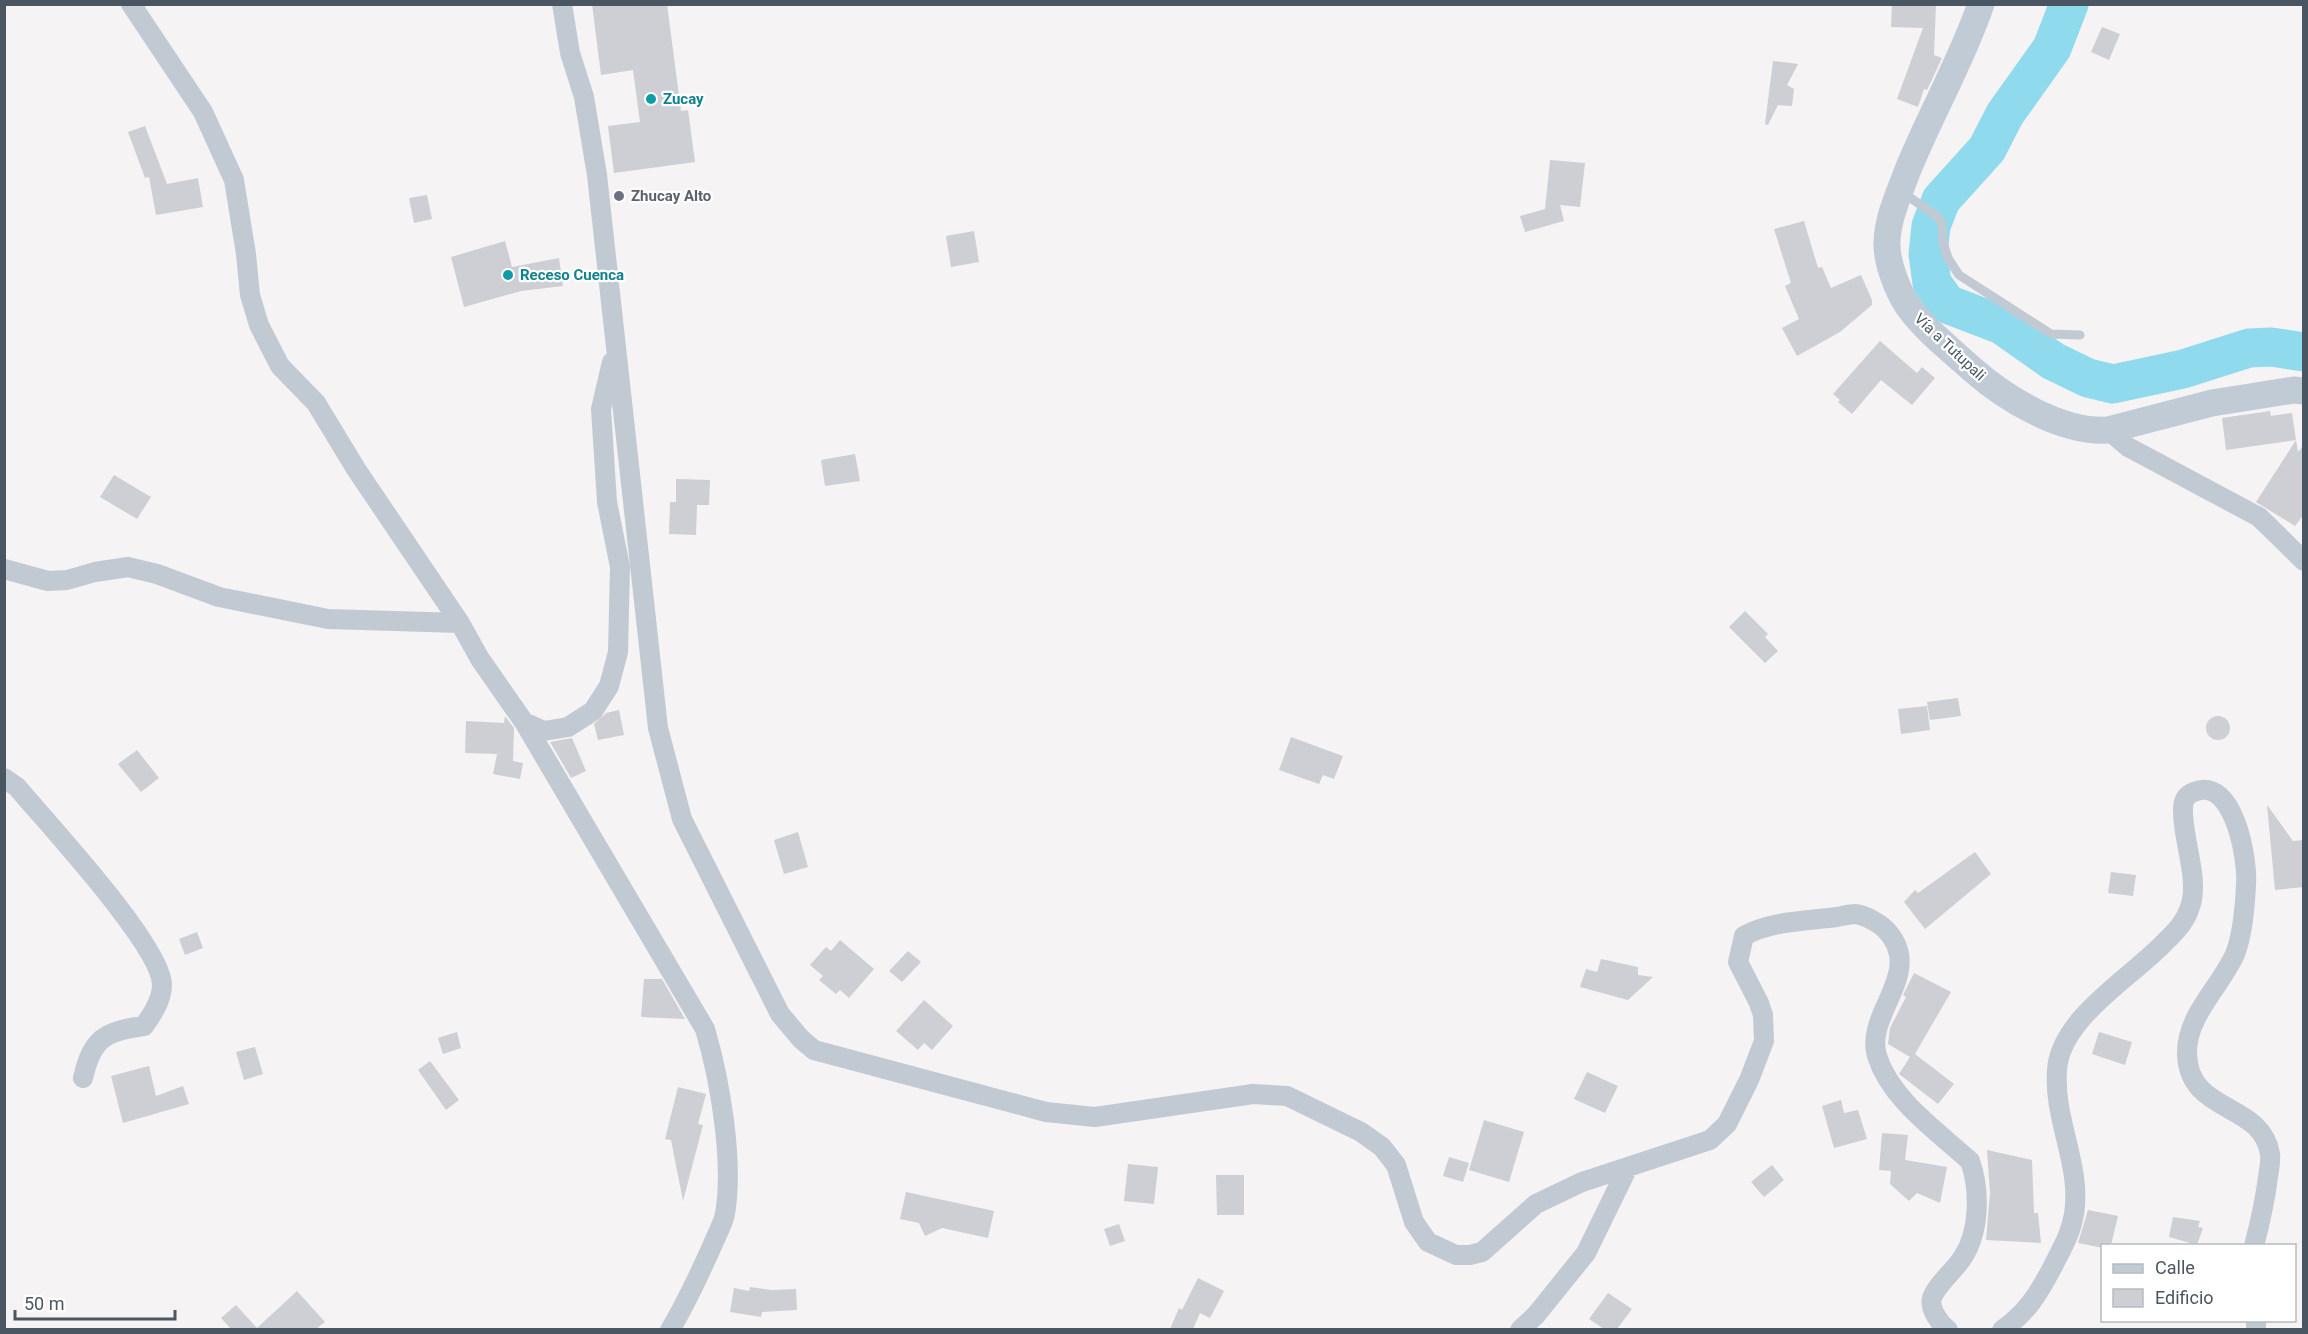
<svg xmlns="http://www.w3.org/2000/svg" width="2308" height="1334" viewBox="0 0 2308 1334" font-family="Roboto,sans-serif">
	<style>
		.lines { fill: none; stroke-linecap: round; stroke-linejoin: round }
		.river { stroke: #90daee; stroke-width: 39 }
		.building { fill: #cdcfd5 }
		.lane { stroke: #c1cad2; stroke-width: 9 }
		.street { stroke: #c1cad2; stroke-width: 20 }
		.secondary { stroke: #c1cbd6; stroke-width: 27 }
		.culture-dot { fill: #0f9aa8; stroke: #fff; stroke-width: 2 }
		.worship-dot { fill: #6b7280; stroke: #fff; stroke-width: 2 }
		.labels { text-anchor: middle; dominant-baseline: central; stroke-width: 4.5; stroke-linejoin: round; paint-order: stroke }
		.culture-label { font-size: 15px; font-weight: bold; fill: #0d838f; stroke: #fff; text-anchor: start }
		.worship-label { font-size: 15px; font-weight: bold; fill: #5b616d; stroke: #fff; text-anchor: start }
		.street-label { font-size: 15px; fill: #4a5661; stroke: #fff }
	</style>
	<rect width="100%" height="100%" fill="#f5f3f3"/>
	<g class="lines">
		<path class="river" d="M 2069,4 L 2052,48 L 2005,114 L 1987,149 L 1941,200 L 1931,226 L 1928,254 L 1932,283 L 1947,304 L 2002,325 L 2053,361 L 2088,378 L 2113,384 L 2183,369 L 2249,348 L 2271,347 L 2304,352"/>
	</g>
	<path class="building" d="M 592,4 L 667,4 L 681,111 L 688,110 L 695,162 L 614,173 L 608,126 L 640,122 L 633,70 L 601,75 Z
		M 1892,4 L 1936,4 L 1934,55 L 1942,58 L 1927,90 L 1924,89 L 1918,107 L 1897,99 L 1923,28 L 1891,27 Z
		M 2102,27 L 2120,34 L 2109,60 L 2091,52 Z
		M 1773,61 L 1798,64 L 1787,85 L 1794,89 L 1792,106 L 1778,105 L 1768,125 L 1765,124 Z
		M 145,126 L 167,184 L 198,178 L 203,207 L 156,215 L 149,177 L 145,178 L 128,132 Z
		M 1550,160 L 1585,163 L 1580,207 L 1560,205 L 1564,221 L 1525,232 L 1520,216 L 1545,209 Z
		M 427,195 L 432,219 L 414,223 L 409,198 Z
		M 1804,221 L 1818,268 L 1822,267 L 1831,288 L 1861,275 L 1872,300 L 1872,305 L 1840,332 L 1797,356 L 1782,328 L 1799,319 L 1785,286 L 1791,283 L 1774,229 Z
		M 974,231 L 979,262 L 951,267 L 946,236 Z
		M 505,241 L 512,267 L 559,258 L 563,286 L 521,291 L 464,307 L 451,257 Z
		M 1880,341 L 1917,373 L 1922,367 L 1935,378 L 1912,405 L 1881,380 L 1852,414 L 1838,402 L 1840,400 L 1833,394 Z
		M 2270,411 L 2271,416 L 2292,413 L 2296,440 L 2226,450 L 2222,418 Z
		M 2296,440 L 2298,452 L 2304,445 L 2304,514 L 2295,526 L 2256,502 Z
		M 855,454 L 860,481 L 825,486 L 821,460 Z
		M 114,475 L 151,497 L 137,519 L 100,497 Z
		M 676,479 L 710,480 L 709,505 L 697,505 L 696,535 L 669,534 L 670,502 L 676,502 Z
		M 1745,611 L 1768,634 L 1765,637 L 1778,651 L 1765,663 L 1729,627 Z
		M 1958,698 L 1961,716 L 1930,720 L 1927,702 Z
		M 1927,706 L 1930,730 L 1901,734 L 1898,709 Z
		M 619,710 L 624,735 L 598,740 L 594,724 L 606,713 Z
		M2206 728a12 12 0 1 1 24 0a12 12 0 1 1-24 0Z
		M 505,716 L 514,728 L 513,761 L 523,763 L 520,779 L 493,774 L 497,754 L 465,753 L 466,721 L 504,723 Z
		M 1291,737 L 1343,756 L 1334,779 L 1323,775 L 1319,784 L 1279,770 Z
		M 572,738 L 586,771 L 571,778 L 550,742 Z
		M 137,750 L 159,778 L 141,792 L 118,764 Z
		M 2267,805 L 2293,841 L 2304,840 L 2304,887 L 2275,890 Z
		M 798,832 L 808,867 L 784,874 L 774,840 Z
		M 1975,852 L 1991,874 L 1925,929 L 1904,902 L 1915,890 L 1918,893 Z
		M 2111,872 L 2136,875 L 2133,896 L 2108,893 Z
		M 197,932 L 203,948 L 185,955 L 179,939 Z
		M 840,940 L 874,969 L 849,998 L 840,990 L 836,994 L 819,980 L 823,976 L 810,965 L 826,947 L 831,951 Z
		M 908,951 L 921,962 L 902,982 L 889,971 Z
		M 1601,959 L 1638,967 L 1638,975 L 1653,977 L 1628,1000 L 1580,987 L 1586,969 L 1597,972 Z
		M 1914,973 L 1951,992 L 1915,1054 L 1954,1084 L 1938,1104 L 1899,1074 L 1910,1057 L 1888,1044 L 1890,1028 L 1906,997 L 1903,995 Z
		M 644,979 L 662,979 L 685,1019 L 641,1017 Z
		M 924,1000 L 953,1026 L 932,1050 L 924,1043 L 918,1050 L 896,1031 Z
		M 457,1032 L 461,1048 L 443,1054 L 438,1038 Z
		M 2099,1032 L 2132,1042 L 2125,1065 L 2092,1054 Z
		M 255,1047 L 263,1074 L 244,1080 L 236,1052 Z
		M 430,1061 L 459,1100 L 446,1110 L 418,1070 Z
		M 149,1066 L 156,1096 L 183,1086 L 189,1104 L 123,1123 L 111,1076 Z
		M 1587,1072 L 1618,1086 L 1605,1113 L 1574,1099 Z
		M 678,1087 L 706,1094 L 698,1124 L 703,1125 L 683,1201 L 671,1140 L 665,1139 Z
		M 1841,1100 L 1844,1113 L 1858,1110 L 1867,1139 L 1834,1148 L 1822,1106 Z
		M 1484,1120 L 1524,1132 L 1509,1182 L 1469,1170 Z
		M 1882,1133 L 1908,1135 L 1905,1160 L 1947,1167 L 1940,1203 L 1917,1193 L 1909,1201 L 1890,1184 L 1891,1171 L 1879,1170 Z
		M 1987,1150 L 2032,1160 L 2034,1213 L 2038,1213 L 2041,1243 L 1986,1240 L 1990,1193 Z
		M 1449,1157 L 1469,1163 L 1463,1182 L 1443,1176 Z
		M 1128,1164 L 1158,1167 L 1154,1204 L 1124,1201 Z
		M 1772,1165 L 1784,1180 L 1764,1197 L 1751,1182 Z
		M 1216,1175 L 1244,1175 L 1244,1215 L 1217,1215 Z
		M 906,1192 L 994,1211 L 988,1238 L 942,1228 L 925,1236 L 919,1223 L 900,1219 Z
		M 2088,1210 L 2118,1216 L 2111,1245 L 2103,1245 L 2103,1248 L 2078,1243 Z
		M 2173,1217 L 2200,1221 L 2198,1227 L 2203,1228 L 2197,1245 L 2169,1237 Z
		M 1119,1224 L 1125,1241 L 1110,1246 L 1104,1229 Z
		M 1198,1278 L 1224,1291 L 1210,1318 L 1200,1313 L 1193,1329 L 1170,1329 L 1179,1308 L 1182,1310 Z
		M 750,1287 L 772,1290 L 796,1289 L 797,1310 L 762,1312 L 761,1317 L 730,1312 L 734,1288 L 749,1291 Z
		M 297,1291 L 325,1322 L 316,1329 L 231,1329 L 221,1318 L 236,1305 L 257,1328 Z
		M 1608,1293 L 1632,1309 L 1617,1329 L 1604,1329 L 1589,1319 Z"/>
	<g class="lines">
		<path class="lane" d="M 1902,192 L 1938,217 L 1942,224 L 1943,242 L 1948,258 L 1959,275 L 2051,334 L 2080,335"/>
		<path class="street" d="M 131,4 L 203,112 L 234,180 L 246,254 L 250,295 L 259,325 L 280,366 L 316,403 L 356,469 L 460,623 L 480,659 L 524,722 L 544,731 L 568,727 L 593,711 L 609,686 L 618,652 L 620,567 L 607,502 L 601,409 L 612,362
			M 562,4 L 570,53 L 584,97 L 597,175 L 658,728 L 682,819 L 780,1014 L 801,1039 L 814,1050 L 1046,1112 L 1095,1117 L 1253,1094 L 1287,1096 L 1361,1132 L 1382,1147 L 1396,1165 L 1414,1222 L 1428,1242 L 1456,1255 L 1470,1255 L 1482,1252 L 1536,1204 L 1582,1182 L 1710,1140 L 1727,1124 L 1749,1080 L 1764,1041 L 1763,1015 L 1759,1003 L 1738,962 L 1744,936 C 1771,921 1806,921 1837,917 C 1843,916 1850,914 1855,914 C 1865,915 1881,924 1887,931 C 1925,973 1864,1014 1877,1056 C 1891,1100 1937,1131 1970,1161 C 1980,1189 1980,1231 1963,1257 C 1956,1269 1936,1285 1932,1298 C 1929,1309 1940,1324 1948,1330
			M 2108,430 L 2128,447 L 2259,517 L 2304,561
			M 4,569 L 48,581 L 67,580 L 95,572 L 128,567 L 157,574 L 219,597 L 328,619 L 460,623
			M 524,722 L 705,1029 C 720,1080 734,1161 725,1214 C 723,1224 717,1234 713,1244 C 700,1273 687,1302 670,1330
			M 4,778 L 17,787 C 46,822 162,946 162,985 C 162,1000 152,1015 144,1026 C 104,1031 92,1039 83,1078
			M 2256,1320 L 2256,1330
			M 1520,1330 L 1536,1315 L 1586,1253 L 1628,1167
			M 2002,1330 C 2026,1314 2039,1293 2052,1268 C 2061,1250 2071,1234 2074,1214 C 2082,1166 2053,1119 2057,1070 C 2060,1019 2129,979 2163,944 C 2174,933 2185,923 2190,907 C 2200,879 2182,839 2183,809 C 2183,800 2186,795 2194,792 C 2234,775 2248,860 2246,885 C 2245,906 2243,934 2235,954 C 2221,986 2187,1015 2187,1052 C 2187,1115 2262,1101 2270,1154 C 2271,1161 2269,1170 2268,1177 C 2265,1201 2260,1223 2254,1246"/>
		<path class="secondary" d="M 1981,4 C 1961,62 1930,115 1907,172 C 1899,194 1888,217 1887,241 C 1886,261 1897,290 1908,306 C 1925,330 1951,350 1973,370 C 2006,399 2062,433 2108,430 L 2212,403 L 2294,390 L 2304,391"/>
	</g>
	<g class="culture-dot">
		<circle cx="651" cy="99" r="6"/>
		<circle cx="508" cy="275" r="6"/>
	</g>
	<circle class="worship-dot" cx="619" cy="196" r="6"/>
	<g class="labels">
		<g class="culture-label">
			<text x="663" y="99">Zucay</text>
			<text x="520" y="275">Receso Cuenca</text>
		</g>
		<g class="worship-label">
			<text x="631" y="196">Zhucay Alto</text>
		</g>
		<g class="street-label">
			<text transform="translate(1950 347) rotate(43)">Vía a Tutupali</text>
		</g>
	</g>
	<rect width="2308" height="1334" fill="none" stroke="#4a5661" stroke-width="12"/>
	<rect x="2101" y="1244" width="195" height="78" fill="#ffffff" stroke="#b7bbc0" stroke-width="1.5"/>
	<rect x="2113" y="1264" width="30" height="9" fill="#c1cbd6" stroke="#b7bbc0" stroke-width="1.5"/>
	<text x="2155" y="1274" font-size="18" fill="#4a5661">Calle</text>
	<rect x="2113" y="1289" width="30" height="18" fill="#cdcfd5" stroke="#b7bbc0" stroke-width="1.5"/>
	<text x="2155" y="1304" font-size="18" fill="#4a5661">Edificio</text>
	<path d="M15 1310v9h160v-9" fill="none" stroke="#4a5661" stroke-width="3"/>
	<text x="24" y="1310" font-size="18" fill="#4a5661" stroke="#ffffff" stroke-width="4.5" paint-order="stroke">50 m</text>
</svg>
